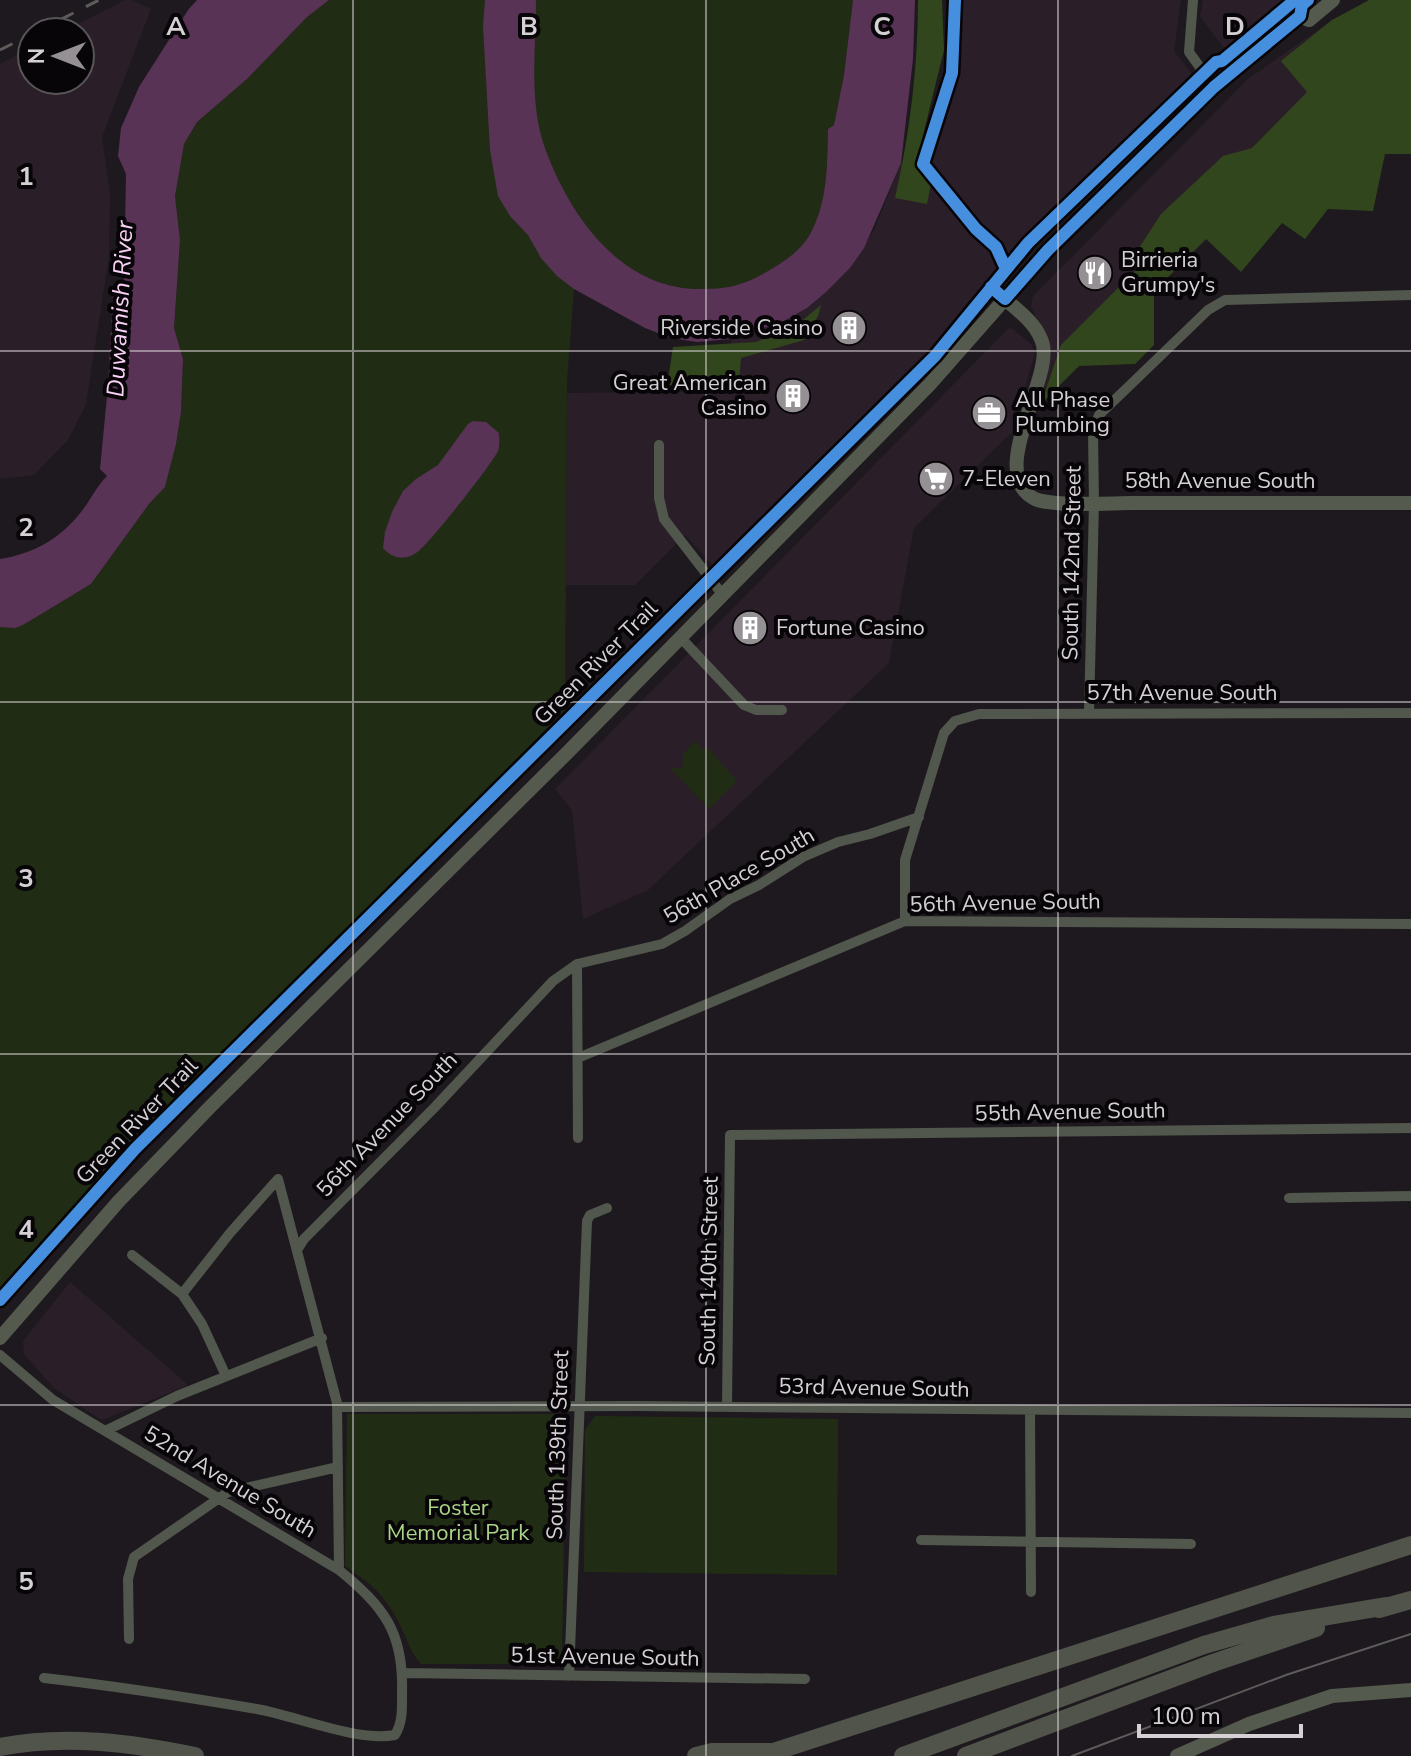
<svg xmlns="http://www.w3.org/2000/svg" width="1411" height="1756" viewBox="0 0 1411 1756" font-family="'Nunito Sans',sans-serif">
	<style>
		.built { fill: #2a1f28 }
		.green { fill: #212c15 }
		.forest { fill: #31461c }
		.water { fill: #593356 }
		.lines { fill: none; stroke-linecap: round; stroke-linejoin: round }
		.street { stroke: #51574c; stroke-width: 10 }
		.secondary { stroke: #545a4e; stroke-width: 14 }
		.highway { stroke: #51544a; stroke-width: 18 }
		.tram { stroke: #5c5c5a; stroke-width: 2 }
		.rail { stroke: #5c5c5a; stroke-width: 3; stroke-dasharray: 14 14; stroke-linecap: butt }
		.cycleway-casing { stroke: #070507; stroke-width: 17 }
		.cycleway { stroke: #468fdf; stroke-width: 12 }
		.grid { fill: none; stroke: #d5d0d4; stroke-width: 2; stroke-opacity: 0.55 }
		.labels { text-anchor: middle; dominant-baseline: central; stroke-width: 8; stroke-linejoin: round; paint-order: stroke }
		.poi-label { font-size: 22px; fill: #d5d0d4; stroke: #070507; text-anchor: start }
		.street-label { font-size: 22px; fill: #d5d0d4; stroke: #070507 }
		.park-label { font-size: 22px; fill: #a9d387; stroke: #070507 }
		.water-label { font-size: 24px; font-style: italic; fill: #fad1f6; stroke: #070507 }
		.grid-label { font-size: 26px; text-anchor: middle; font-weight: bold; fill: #d5d0d4; stroke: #070507; stroke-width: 8; stroke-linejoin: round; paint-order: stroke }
	</style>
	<rect width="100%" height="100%" fill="#1e191e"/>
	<path class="built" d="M 125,0 L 132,0 L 151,9 L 102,137 L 110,195 L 109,256 L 86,404 L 68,440 L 34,475 L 0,479 L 0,64 L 32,47 L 32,80 L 80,80 L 80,32 L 62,32 Z
		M 959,0 L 1181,0 L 1174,51 L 1191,73 L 1194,82 L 1016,253 L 945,337 L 716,569 L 685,535 L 635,585 L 566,585 L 567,393 L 728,391 L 731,339 L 784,321 L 807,308 L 838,280 L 850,268 L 875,228 L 901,163 L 930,162 L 957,77 Z
		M 1203,0 L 1293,0 L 1228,54 L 1200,16 Z
		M 1332,20 L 1373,80 L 1293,153 L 1041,404 L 1052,351 L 1031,306 L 1033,296 L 1248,79 Z
		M 1009,328 L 1013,329 L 1031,344 L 1035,353 L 1013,431 L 914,528 L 889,663 L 648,890 L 583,919 L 572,810 L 555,789 Z
		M 70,1282 L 188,1385 L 105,1419 L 100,1419 L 54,1388 L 24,1354 L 23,1341 Z"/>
	<path class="green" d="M 329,0 L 853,0 L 844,75 L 834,125 L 828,129 C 827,166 828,204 809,236 C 801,249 790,257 778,265 C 768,272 757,279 746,284 C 701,300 648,285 613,256 L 574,289 L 567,381 L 565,710 L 162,1119 L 0,1291 L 0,627 L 23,625 L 91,584 L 149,504 L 165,487 L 176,444 L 181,412 L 183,359 L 174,328 L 180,240 L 175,196 L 184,144 L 197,122 L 247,79 L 307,17 Z
		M 695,741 L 703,750 L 707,747 L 737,781 L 709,809 L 668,766 L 677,769 L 683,767 L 683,754 Z
		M 347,1414 L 553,1414 L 562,1416 L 566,1420 L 562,1656 L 559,1662 L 552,1664 L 421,1664 C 409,1651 406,1635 397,1619 C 382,1592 370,1583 345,1566 Z
		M 595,1416 L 838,1419 L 837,1575 L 584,1572 L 585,1430 Z"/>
	<path class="forest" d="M 918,0 L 942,0 L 944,50 L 917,160 L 931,184 L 927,204 L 895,198 C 910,133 918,66 918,0 Z
		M 1369,0 L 1411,0 L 1411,154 L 1385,154 L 1373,211 L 1328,209 L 1305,239 L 1282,223 L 1241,272 L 1206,239 L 1154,291 L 1154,345 L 1135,364 L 1079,366 L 1041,404 L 1061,345 L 1139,267 L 1139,248 L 1161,214 L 1223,156 L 1252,148 L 1307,92 L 1281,61 L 1332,20 Z
		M 821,305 L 818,316 L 804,340 L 741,358 L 739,382 L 667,386 L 673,347 L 756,342 L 798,324 Z"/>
	<path class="water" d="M 197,0 L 329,0 L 307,17 L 247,79 L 197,122 L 184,144 L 175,196 L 180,240 L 174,328 L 183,359 L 181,412 L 176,444 L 165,487 L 149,504 L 91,584 L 23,625 L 15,628 L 0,627 L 0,559 C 33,554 60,539 81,512 C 90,501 96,487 107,476 L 100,469 L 108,386 L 113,293 L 124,283 L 126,174 L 118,156 L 121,128 L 139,87 L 188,10 Z
		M 485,0 L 536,0 C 536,50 528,103 546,151 C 572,220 624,292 705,289 C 726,289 744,285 763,274 C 780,264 799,253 809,236 C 828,203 827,166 828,129 L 834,125 L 844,75 L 853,0 L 915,0 L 913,59 L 901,163 L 864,248 L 850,268 L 826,292 L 807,308 L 784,321 L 731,339 L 697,342 L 671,338 L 645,328 L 574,289 L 557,276 L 541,258 L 528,235 L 510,216 L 498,196 L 490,150 L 483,26 Z
		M 473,421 L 486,422 L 499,433 C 499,439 500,445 498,451 C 492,464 427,547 416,553 C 405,561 391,558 383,548 L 385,532 L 392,512 L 403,491 L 416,479 L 438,465 L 468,424 Z"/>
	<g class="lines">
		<path class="street" d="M 1193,0 L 1189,52 L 1214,87
			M 659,445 L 659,498 L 664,519 L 722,594
			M 680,637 L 744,705 L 756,710 L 782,710
			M 1089,713 L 1094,503 L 1093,432 L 1099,415 L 1208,310 L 1225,300 L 1411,295
			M 905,921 L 905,860 L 944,733 L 955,721 L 979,714 L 1411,713
			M 577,964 L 578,1138
			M 578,1058 L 905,921 L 1411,924
			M 278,1179 L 337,1403 L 339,1570
			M 1289,1198 L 1411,1196
			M 297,1250 L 304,1239 L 435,1107 L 553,981 L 577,964 L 662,944 L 685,931 L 730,899 L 759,885 L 803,857 L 838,842 L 870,834 L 919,817
			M 132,1255 L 182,1294 L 202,1324 L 226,1376
			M 182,1294 L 230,1233 L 278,1179
			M 0,1355 L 53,1400 L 339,1570 C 384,1607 404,1632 402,1693 C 402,1708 403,1722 395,1735 C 357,1742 296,1716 257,1709 C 186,1697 116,1686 44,1678
			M 338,1407 L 636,1406 L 1411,1413
			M 727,1407 L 730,1135 L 1411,1128
			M 1030,1410 L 1031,1592
			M 105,1431 L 177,1396 L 322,1338
			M 921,1540 L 1191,1544
			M 129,1639 L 128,1579 L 134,1557 L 228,1492 L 338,1467
			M 403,1673 L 805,1679
			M 569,1676 L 587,1221 L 590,1215 L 607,1208"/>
		<path class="secondary" d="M 1300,16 L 1309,20 L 1333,0
			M 1005,299 C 1020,312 1038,325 1043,345 C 1051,383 986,474 1035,499 C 1053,507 1110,503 1132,503 C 1225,503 1318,503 1411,503
			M 0,1338 L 118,1202 L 211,1106 L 568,752 L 930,384 L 1048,250 L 1214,87 L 1300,16 L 1302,5 L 1308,0
			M 1177,1756 L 1249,1724 L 1332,1696 L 1411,1690"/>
		<path class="highway" d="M 1379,1609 L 1411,1600
			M 0,1747 C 65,1734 131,1743 195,1756
			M 696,1756 L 712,1752 L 770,1752
			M 761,1756 L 1411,1545
			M 903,1756 L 1204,1645 L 1274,1625 L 1387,1606
			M 966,1756 L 1213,1663 L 1316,1628"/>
		<path class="tram" d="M 1072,1756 L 1286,1675 L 1411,1634"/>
		<path class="rail" d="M 36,32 L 99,0
			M 0,50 L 32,34"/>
		<defs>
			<path id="cycleway" d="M 955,0 L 952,73 L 923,164 L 976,229 L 996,247 L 1006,269
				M 991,287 L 1005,299 L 1048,250 L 1214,87 L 1300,16 L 1302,5 L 1308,0
				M 0,1300 L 135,1149 L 935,356 L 1028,243 L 1216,62 L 1222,61 L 1295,0"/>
		</defs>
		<use href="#cycleway" class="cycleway-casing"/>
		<use href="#cycleway" class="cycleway"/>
	</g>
	<path class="grid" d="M 353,0 L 353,1756M 706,0 L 706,1756M 1058,0 L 1058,1756M 0,351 L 1411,351M 0,702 L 1411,702M 0,1054 L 1411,1054M 0,1405 L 1411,1405"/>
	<defs>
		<symbol id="restaurant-disc" viewBox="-11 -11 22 22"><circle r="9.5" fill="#959094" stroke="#070507"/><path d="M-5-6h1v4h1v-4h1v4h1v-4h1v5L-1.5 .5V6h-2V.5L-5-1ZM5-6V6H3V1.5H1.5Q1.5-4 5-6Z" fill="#fff"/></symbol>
		<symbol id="building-disc" viewBox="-11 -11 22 22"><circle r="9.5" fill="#959094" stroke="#070507"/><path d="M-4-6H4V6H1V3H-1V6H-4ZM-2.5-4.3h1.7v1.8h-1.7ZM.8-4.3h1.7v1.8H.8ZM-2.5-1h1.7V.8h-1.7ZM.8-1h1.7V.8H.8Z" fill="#fff"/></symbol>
		<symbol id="office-disc" viewBox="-11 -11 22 22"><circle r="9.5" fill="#959094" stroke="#070507"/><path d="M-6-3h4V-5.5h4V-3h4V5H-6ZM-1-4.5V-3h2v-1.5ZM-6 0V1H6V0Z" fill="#fff"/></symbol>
		<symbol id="supermarket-disc" viewBox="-11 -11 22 22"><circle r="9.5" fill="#959094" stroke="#070507"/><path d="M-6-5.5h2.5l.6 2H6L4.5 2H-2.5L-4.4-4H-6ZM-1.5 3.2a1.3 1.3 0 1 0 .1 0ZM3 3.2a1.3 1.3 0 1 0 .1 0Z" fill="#fff"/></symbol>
	</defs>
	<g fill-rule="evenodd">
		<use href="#restaurant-disc" x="1075" y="253" width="40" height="40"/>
		<use href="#building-disc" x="829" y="308" width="40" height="40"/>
		<use href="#building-disc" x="773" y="376" width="40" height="40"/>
		<use href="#office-disc" x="969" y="393" width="40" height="40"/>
		<use href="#supermarket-disc" x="916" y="459" width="40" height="40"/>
		<use href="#building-disc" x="730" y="608" width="40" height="40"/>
	</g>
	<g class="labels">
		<g class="poi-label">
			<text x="1121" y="260">Birrieria<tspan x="1121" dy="25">Grumpy's</tspan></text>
			<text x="823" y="328" text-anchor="end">Riverside Casino</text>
			<text x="767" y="383" text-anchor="end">Great American<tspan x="767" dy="25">Casino</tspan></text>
			<text x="1015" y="400">All Phase<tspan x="1015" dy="25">Plumbing</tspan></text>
			<text x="962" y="479">7-Eleven</text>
			<text x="776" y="628">Fortune Casino</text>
		</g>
		<g class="street-label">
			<text x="1220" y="481">58th Avenue South</text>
			<text transform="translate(1072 563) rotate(-89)">South 142nd Street</text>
			<text transform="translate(596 663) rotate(-45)">Green River Trail</text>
			<text x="1182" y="693">57th Avenue South</text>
			<text transform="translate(739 876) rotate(-30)">56th Place South</text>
			<text transform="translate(1005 903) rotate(-1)">56th Avenue South</text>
			<text transform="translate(1070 1112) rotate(-1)">55th Avenue South</text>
			<text transform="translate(137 1121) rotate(-46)">Green River Trail</text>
			<text transform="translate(387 1125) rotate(-46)">56th Avenue South</text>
			<text transform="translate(709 1271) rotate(-89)">South 140th Street</text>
			<text transform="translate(874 1388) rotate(1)">53rd Avenue South</text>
			<text transform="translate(558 1445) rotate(-88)">South 139th Street</text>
			<text transform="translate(230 1482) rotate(31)">52nd Avenue South</text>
			<text transform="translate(605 1657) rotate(1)">51st Avenue South</text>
		</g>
		<g class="park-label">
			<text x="458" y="1508">Foster<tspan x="458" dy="25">Memorial Park</tspan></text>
		</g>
		<g class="water-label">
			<text transform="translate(120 309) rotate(-87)">Duwamish River</text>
		</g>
	</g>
	<g class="grid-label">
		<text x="176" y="35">A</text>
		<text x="529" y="35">B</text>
		<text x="882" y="35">C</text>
		<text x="1235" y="35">D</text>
		<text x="26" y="185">1</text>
		<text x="26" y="536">2</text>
		<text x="26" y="887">3</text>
		<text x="26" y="1238">4</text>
		<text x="26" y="1590">5</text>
	</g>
	<g transform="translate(56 56) rotate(270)"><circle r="38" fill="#070507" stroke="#595659" stroke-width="2"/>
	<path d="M0-6L14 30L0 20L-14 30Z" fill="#959094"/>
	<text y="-12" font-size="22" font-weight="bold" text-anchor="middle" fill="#d5d0d4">N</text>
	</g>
	<path d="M1139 1724v12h162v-12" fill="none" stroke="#d5d0d4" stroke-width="4"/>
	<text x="1151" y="1724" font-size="24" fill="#d5d0d4" stroke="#070507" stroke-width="6" paint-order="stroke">100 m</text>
</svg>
